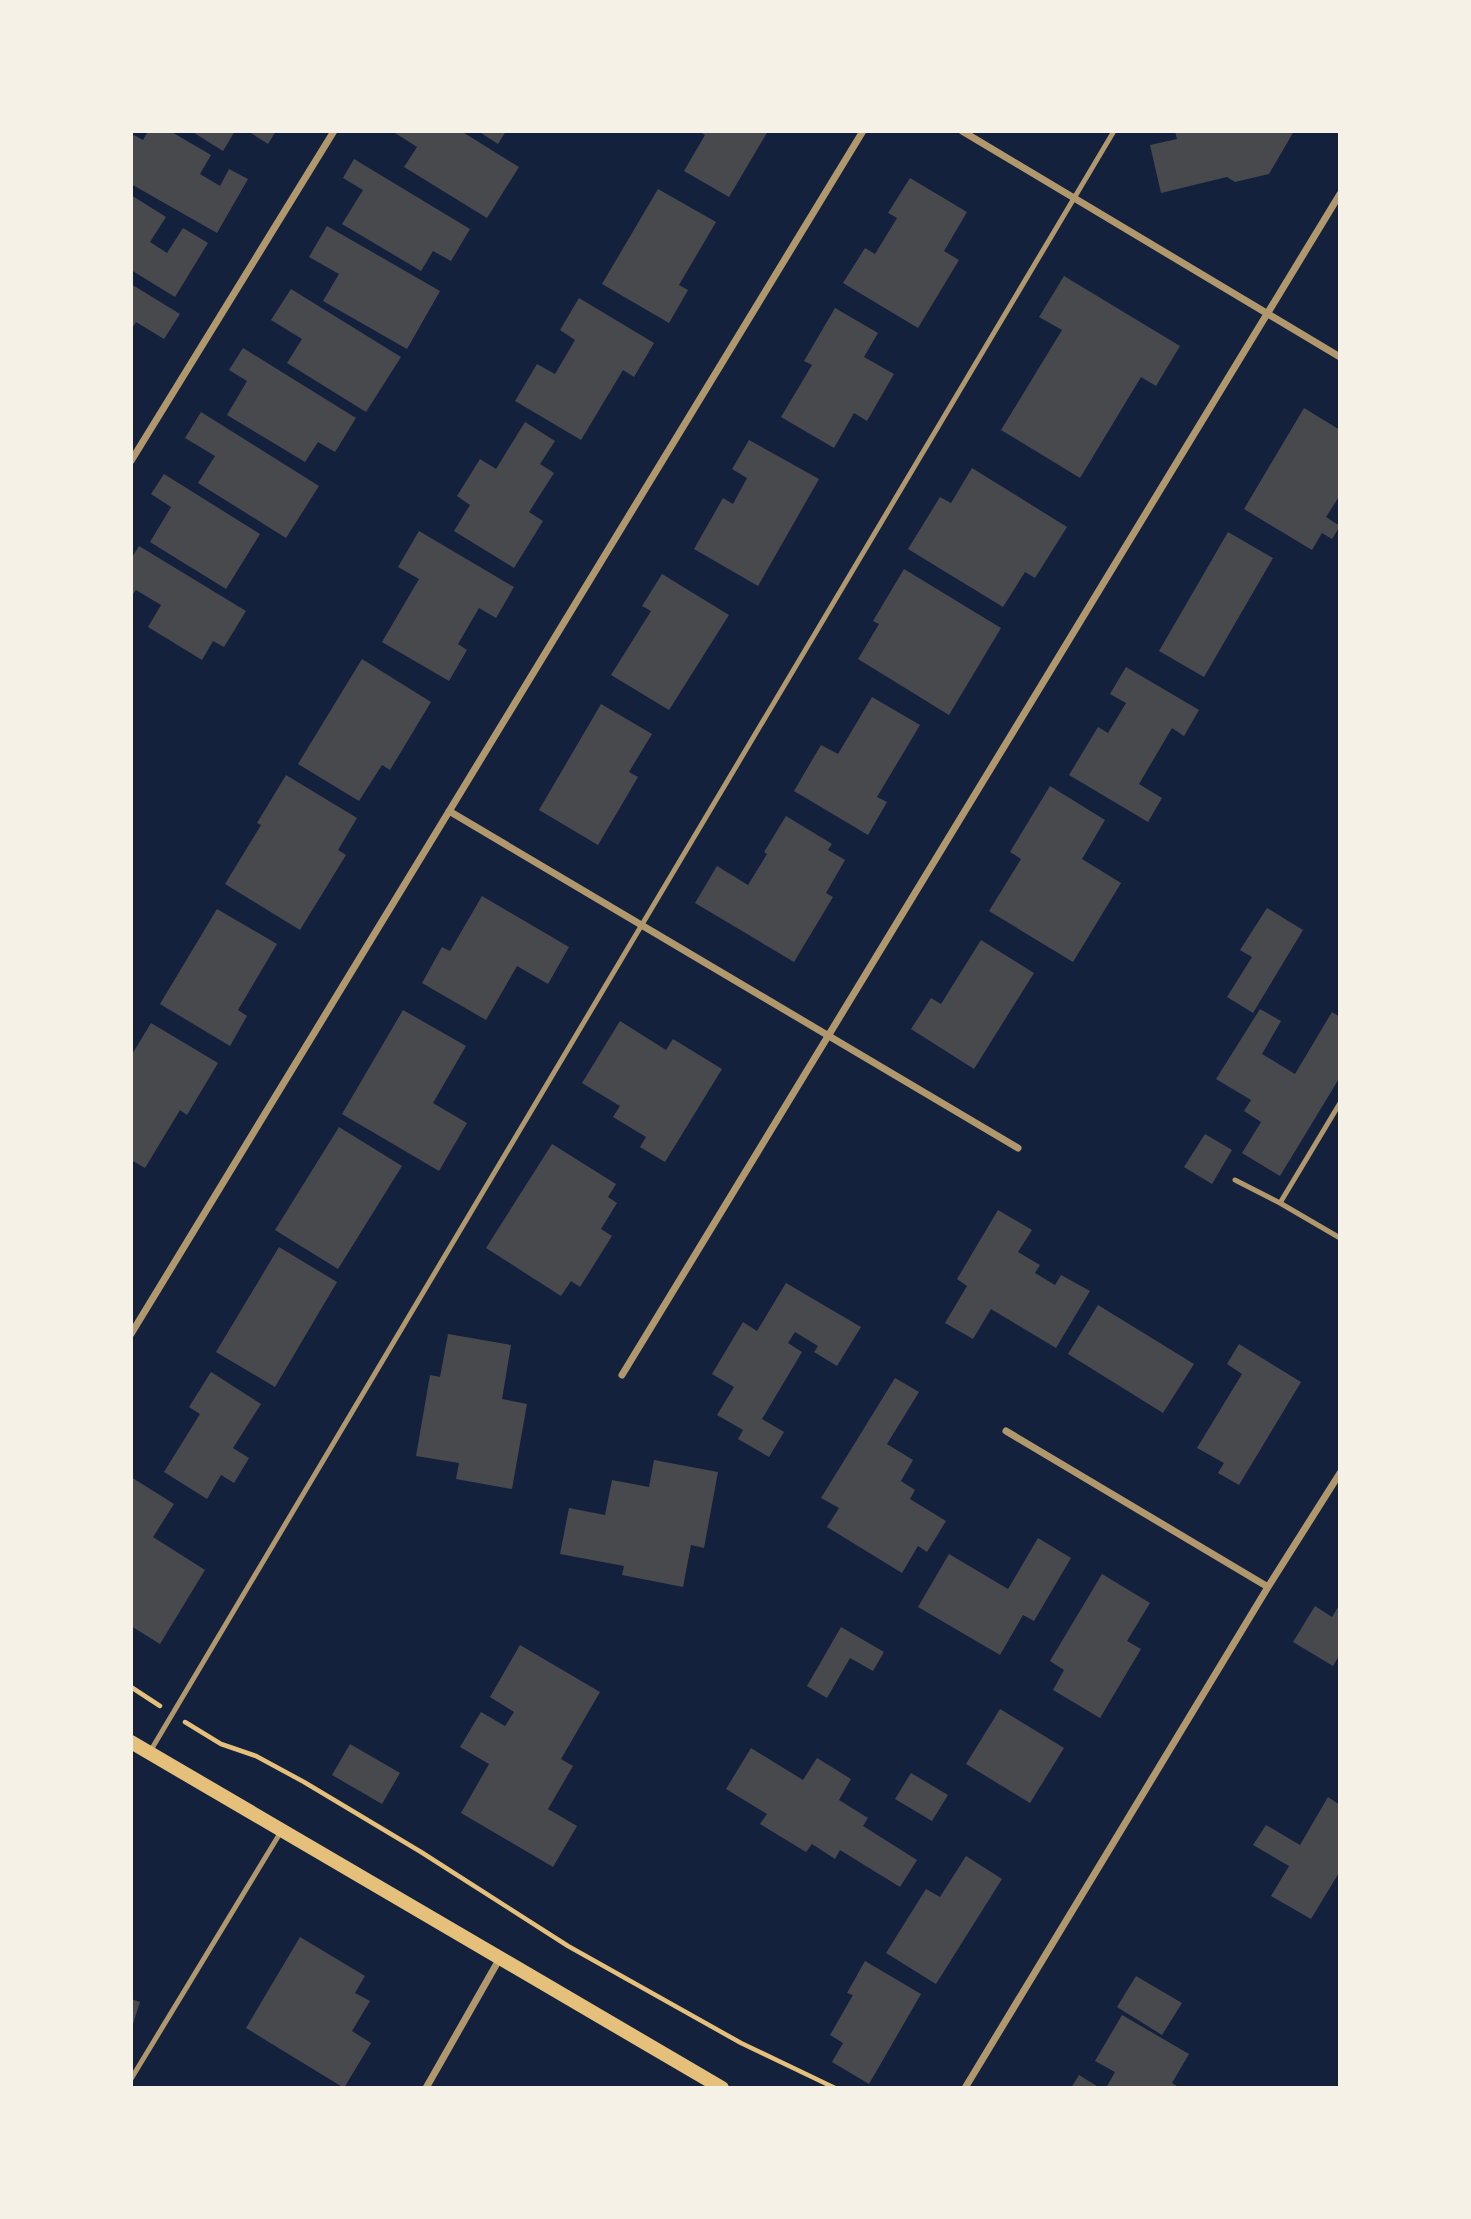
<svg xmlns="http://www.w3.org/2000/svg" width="1471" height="2219" viewBox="0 0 1471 2219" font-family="'DM Sans',sans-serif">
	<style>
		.building { fill: #48494c }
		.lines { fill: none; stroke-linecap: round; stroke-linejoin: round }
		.path { stroke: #e5c07b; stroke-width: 4.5 }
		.service { stroke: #b1986c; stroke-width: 5 }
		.minor { stroke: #b1986c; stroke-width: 7 }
		.secondary { stroke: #e5c07b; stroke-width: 14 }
	</style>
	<rect width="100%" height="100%" fill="#14213d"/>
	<path class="building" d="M 148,131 L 170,131 L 211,155 L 200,174 L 220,186 L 229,169 L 248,179 L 217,233 L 131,184 L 131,139 L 134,135 L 143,140 Z
		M 191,131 L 235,131 L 223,151 Z
		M 248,131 L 276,131 L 268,144 Z
		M 392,131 L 461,131 L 519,167 L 487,218 L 404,167 L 417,147 Z
		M 478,131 L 506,131 L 498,144 Z
		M 699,131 L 768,131 L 729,197 L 684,171 L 705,135 Z
		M 1175,131 L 1294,131 L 1269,174 L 1235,182 L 1227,177 L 1161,193 L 1150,145 L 1177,139 Z
		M 354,159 L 470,229 L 451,261 L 433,251 L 421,271 L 342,224 L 363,190 L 343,178 Z
		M 910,178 L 967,212 L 944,251 L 959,260 L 918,328 L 843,283 L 865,248 L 875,254 L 897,218 L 888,213 Z
		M 658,189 L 716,222 L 679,285 L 688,290 L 669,323 L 602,284 Z
		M 131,195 L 166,217 L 150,242 L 167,253 L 183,228 L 208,243 L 175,297 L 131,270 Z
		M 327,226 L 440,291 L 407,349 L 323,301 L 339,274 L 309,257 Z
		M 1064,276 L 1180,346 L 1156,386 L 1141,377 L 1080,478 L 1001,430 L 1062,330 L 1039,317 Z
		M 131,284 L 180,314 L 164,339 L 136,322 L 131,330 Z
		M 291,289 L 401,357 L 366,412 L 287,363 L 302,339 L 271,320 Z
		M 579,298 L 654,343 L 634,377 L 623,370 L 581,440 L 515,401 L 537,364 L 555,374 L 575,340 L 560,330 Z
		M 835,308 L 878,333 L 864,357 L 894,374 L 867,421 L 854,413 L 834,448 L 781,417 L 812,365 L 804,361 Z
		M 243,348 L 356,418 L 335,452 L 318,442 L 305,462 L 227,415 L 247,381 L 229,370 Z
		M 1304,408 L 1340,430 L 1340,495 L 1326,517 L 1340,526 L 1332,539 L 1322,533 L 1312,550 L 1244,509 Z
		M 201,412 L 319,486 L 286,538 L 198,483 L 215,456 L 185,438 Z
		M 525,422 L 555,441 L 540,464 L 554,473 L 529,512 L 543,521 L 514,568 L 454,531 L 470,505 L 457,496 L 480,459 L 496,469 Z
		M 749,440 L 819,479 L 758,586 L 694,549 L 723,498 L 733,504 L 747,478 L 732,469 Z
		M 972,468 L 1067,527 L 1035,578 L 1025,572 L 1003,607 L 908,549 L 940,497 L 951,503 Z
		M 164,474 L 260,534 L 226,589 L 150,542 L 171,507 L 151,494 Z
		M 419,531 L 514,587 L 496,618 L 479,608 L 458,644 L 467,650 L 449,681 L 382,642 L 419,579 L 398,567 Z
		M 1228,532 L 1273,558 L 1204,677 L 1159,651 Z
		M 139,546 L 246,611 L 224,647 L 213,641 L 202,660 L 148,627 L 161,605 L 136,590 L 131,597 L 131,559 Z
		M 904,569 L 1001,628 L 949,715 L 858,659 L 879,624 L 873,621 Z
		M 662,574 L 729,615 L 669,710 L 611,675 L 651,611 L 642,606 Z
		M 362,659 L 431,702 L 390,770 L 382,765 L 359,801 L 298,764 Z
		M 1126,667 L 1199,710 L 1184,736 L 1172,728 L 1139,784 L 1162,798 L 1148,822 L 1069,775 L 1098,727 L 1108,733 L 1126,703 L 1110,694 Z
		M 872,697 L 920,725 L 877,797 L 887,802 L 868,835 L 794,791 L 821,745 L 838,754 Z
		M 601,704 L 652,734 L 629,772 L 638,777 L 598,845 L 539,810 Z
		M 286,775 L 357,818 L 338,850 L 346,855 L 300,930 L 225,884 L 261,825 L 257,823 Z
		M 1050,786 L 1105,820 L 1082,859 L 1121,883 L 1073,962 L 989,911 L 1021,859 L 1010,852 Z
		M 786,816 L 832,844 L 828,850 L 845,860 L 826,893 L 833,897 L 794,962 L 695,903 L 717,866 L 748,885 L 767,854 L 764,852 Z
		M 482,896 L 569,947 L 548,984 L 517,966 L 486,1020 L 422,983 L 442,947 L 450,951 Z
		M 1267,908 L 1303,930 L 1253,1013 L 1227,997 L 1252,957 L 1240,950 Z
		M 217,909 L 277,944 L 238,1010 L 247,1016 L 230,1046 L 160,1004 Z
		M 981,940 L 1034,973 L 974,1069 L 911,1029 L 931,998 L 941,1004 Z
		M 1260,1009 L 1281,1021 L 1262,1054 L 1295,1074 L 1332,1012 L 1340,1017 L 1340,1077 L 1280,1176 L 1242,1153 L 1261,1122 L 1244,1111 L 1251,1100 L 1216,1079 Z
		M 403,1010 L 466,1046 L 433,1103 L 467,1123 L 439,1171 L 342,1114 Z
		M 620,1021 L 666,1050 L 673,1039 L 722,1069 L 665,1162 L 640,1147 L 646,1137 L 613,1117 L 620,1106 L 582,1083 Z
		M 151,1023 L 218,1063 L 187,1115 L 180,1110 L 145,1168 L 131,1160 L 131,1056 Z
		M 339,1127 L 402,1166 L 338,1269 L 275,1230 Z
		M 1205,1134 L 1232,1150 L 1212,1184 L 1184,1167 Z
		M 552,1144 L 616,1184 L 608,1197 L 617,1203 L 601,1229 L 612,1236 L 580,1287 L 571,1281 L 561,1296 L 486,1248 Z
		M 998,1210 L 1032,1230 L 1018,1252 L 1040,1265 L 1035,1273 L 1055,1285 L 1061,1275 L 1090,1291 L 1056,1348 L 991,1309 L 973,1339 L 945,1323 L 967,1286 L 957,1279 Z
		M 279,1247 L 337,1282 L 275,1387 L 216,1352 Z
		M 786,1283 L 861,1327 L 837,1366 L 814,1352 L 818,1346 L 795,1332 L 788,1343 L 802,1352 L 762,1419 L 784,1432 L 769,1457 L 738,1439 L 743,1430 L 717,1415 L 734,1387 L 712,1374 L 743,1322 L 757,1331 Z
		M 1098,1305 L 1194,1364 L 1163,1413 L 1068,1354 Z
		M 448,1334 L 511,1345 L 502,1399 L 527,1404 L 512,1489 L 456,1479 L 459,1463 L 416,1456 L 430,1375 L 440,1377 Z
		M 1239,1344 L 1301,1382 L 1239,1485 L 1218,1473 L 1224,1463 L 1197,1448 L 1242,1374 L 1227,1364 Z
		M 211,1372 L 261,1404 L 233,1448 L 249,1458 L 234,1483 L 221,1475 L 207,1499 L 164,1472 L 200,1414 L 189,1407 Z
		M 895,1378 L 919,1392 L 887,1444 L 913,1460 L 901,1481 L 915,1490 L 910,1499 L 946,1521 L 927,1552 L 918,1546 L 902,1573 L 827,1527 L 839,1508 L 821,1498 Z
		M 654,1460 L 718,1472 L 704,1548 L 691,1545 L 683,1587 L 622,1575 L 624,1566 L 560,1554 L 569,1508 L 605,1515 L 612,1480 L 649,1487 Z
		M 131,1477 L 174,1504 L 153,1537 L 205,1570 L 160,1644 L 131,1626 Z
		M 1038,1538 L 1071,1558 L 1034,1621 L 1023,1615 L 1000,1655 L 918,1607 L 949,1554 L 1008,1589 Z
		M 1102,1574 L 1150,1603 L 1127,1641 L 1141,1649 L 1100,1718 L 1053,1690 L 1064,1670 L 1050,1661 Z
		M 1340,1604 L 1340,1654 L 1333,1666 L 1293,1642 L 1315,1606 L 1332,1617 Z
		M 841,1627 L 884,1652 L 873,1671 L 850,1658 L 827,1698 L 807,1686 Z
		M 520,1645 L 600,1692 L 561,1759 L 573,1766 L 548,1809 L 577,1826 L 553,1867 L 461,1813 L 489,1764 L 460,1747 L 481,1712 L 505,1726 L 514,1712 L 490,1697 Z
		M 1000,1709 L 1064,1748 L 1030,1803 L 966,1764 Z
		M 350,1744 L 400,1773 L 382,1804 L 332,1775 Z
		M 751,1748 L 803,1780 L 817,1758 L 851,1779 L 839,1800 L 868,1818 L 863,1826 L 917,1860 L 900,1887 L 840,1850 L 835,1859 L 812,1844 L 806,1852 L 760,1824 L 767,1814 L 726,1789 Z
		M 911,1773 L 948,1795 L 932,1821 L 895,1799 Z
		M 1328,1797 L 1340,1805 L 1340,1871 L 1311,1919 L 1271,1896 L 1289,1866 L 1253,1845 L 1266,1825 L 1300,1845 Z
		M 966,1856 L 1002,1879 L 936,1984 L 886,1953 L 926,1889 L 940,1897 Z
		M 300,1937 L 365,1976 L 355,1993 L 370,2001 L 352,2031 L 371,2043 L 344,2088 L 246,2028 Z
		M 865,1961 L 921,1994 L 869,2084 L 832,2062 L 843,2043 L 830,2035 L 853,1995 L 847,1993 Z
		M 1136,1976 L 1182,2003 L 1162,2035 L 1117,2007 Z
		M 131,1999 L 140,2002 L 132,2027 L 131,2027 Z
		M 1122,2015 L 1189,2054 L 1172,2083 L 1180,2088 L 1106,2088 L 1115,2072 L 1095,2061 Z
		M 1079,2075 L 1100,2088 L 1071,2088 Z"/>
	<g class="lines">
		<path class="path" d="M 131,1687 L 160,1706
			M 185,1722 L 221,1744 L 256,1756 L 304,1782 L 421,1852 L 568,1946 L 741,2043 L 835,2088"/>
		<path class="service" d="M 1235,1180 L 1280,1203 L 1340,1238
			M 1280,1203 L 1340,1103
			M 151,1750 L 1114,131
			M 131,2079 L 282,1830"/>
		<path class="minor" d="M 962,131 L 1340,357
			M 131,461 L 334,131
			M 449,811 L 1018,1148
			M 131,1334 L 863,131
			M 622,1375 L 1340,194
			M 1006,1431 L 1268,1587
			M 426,2088 L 500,1958
			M 965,2088 L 1268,1587 L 1340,1473"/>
		<path class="secondary" d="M 131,1742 L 722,2088"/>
	</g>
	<rect width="1471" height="2219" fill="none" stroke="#f6f1e7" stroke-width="266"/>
</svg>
